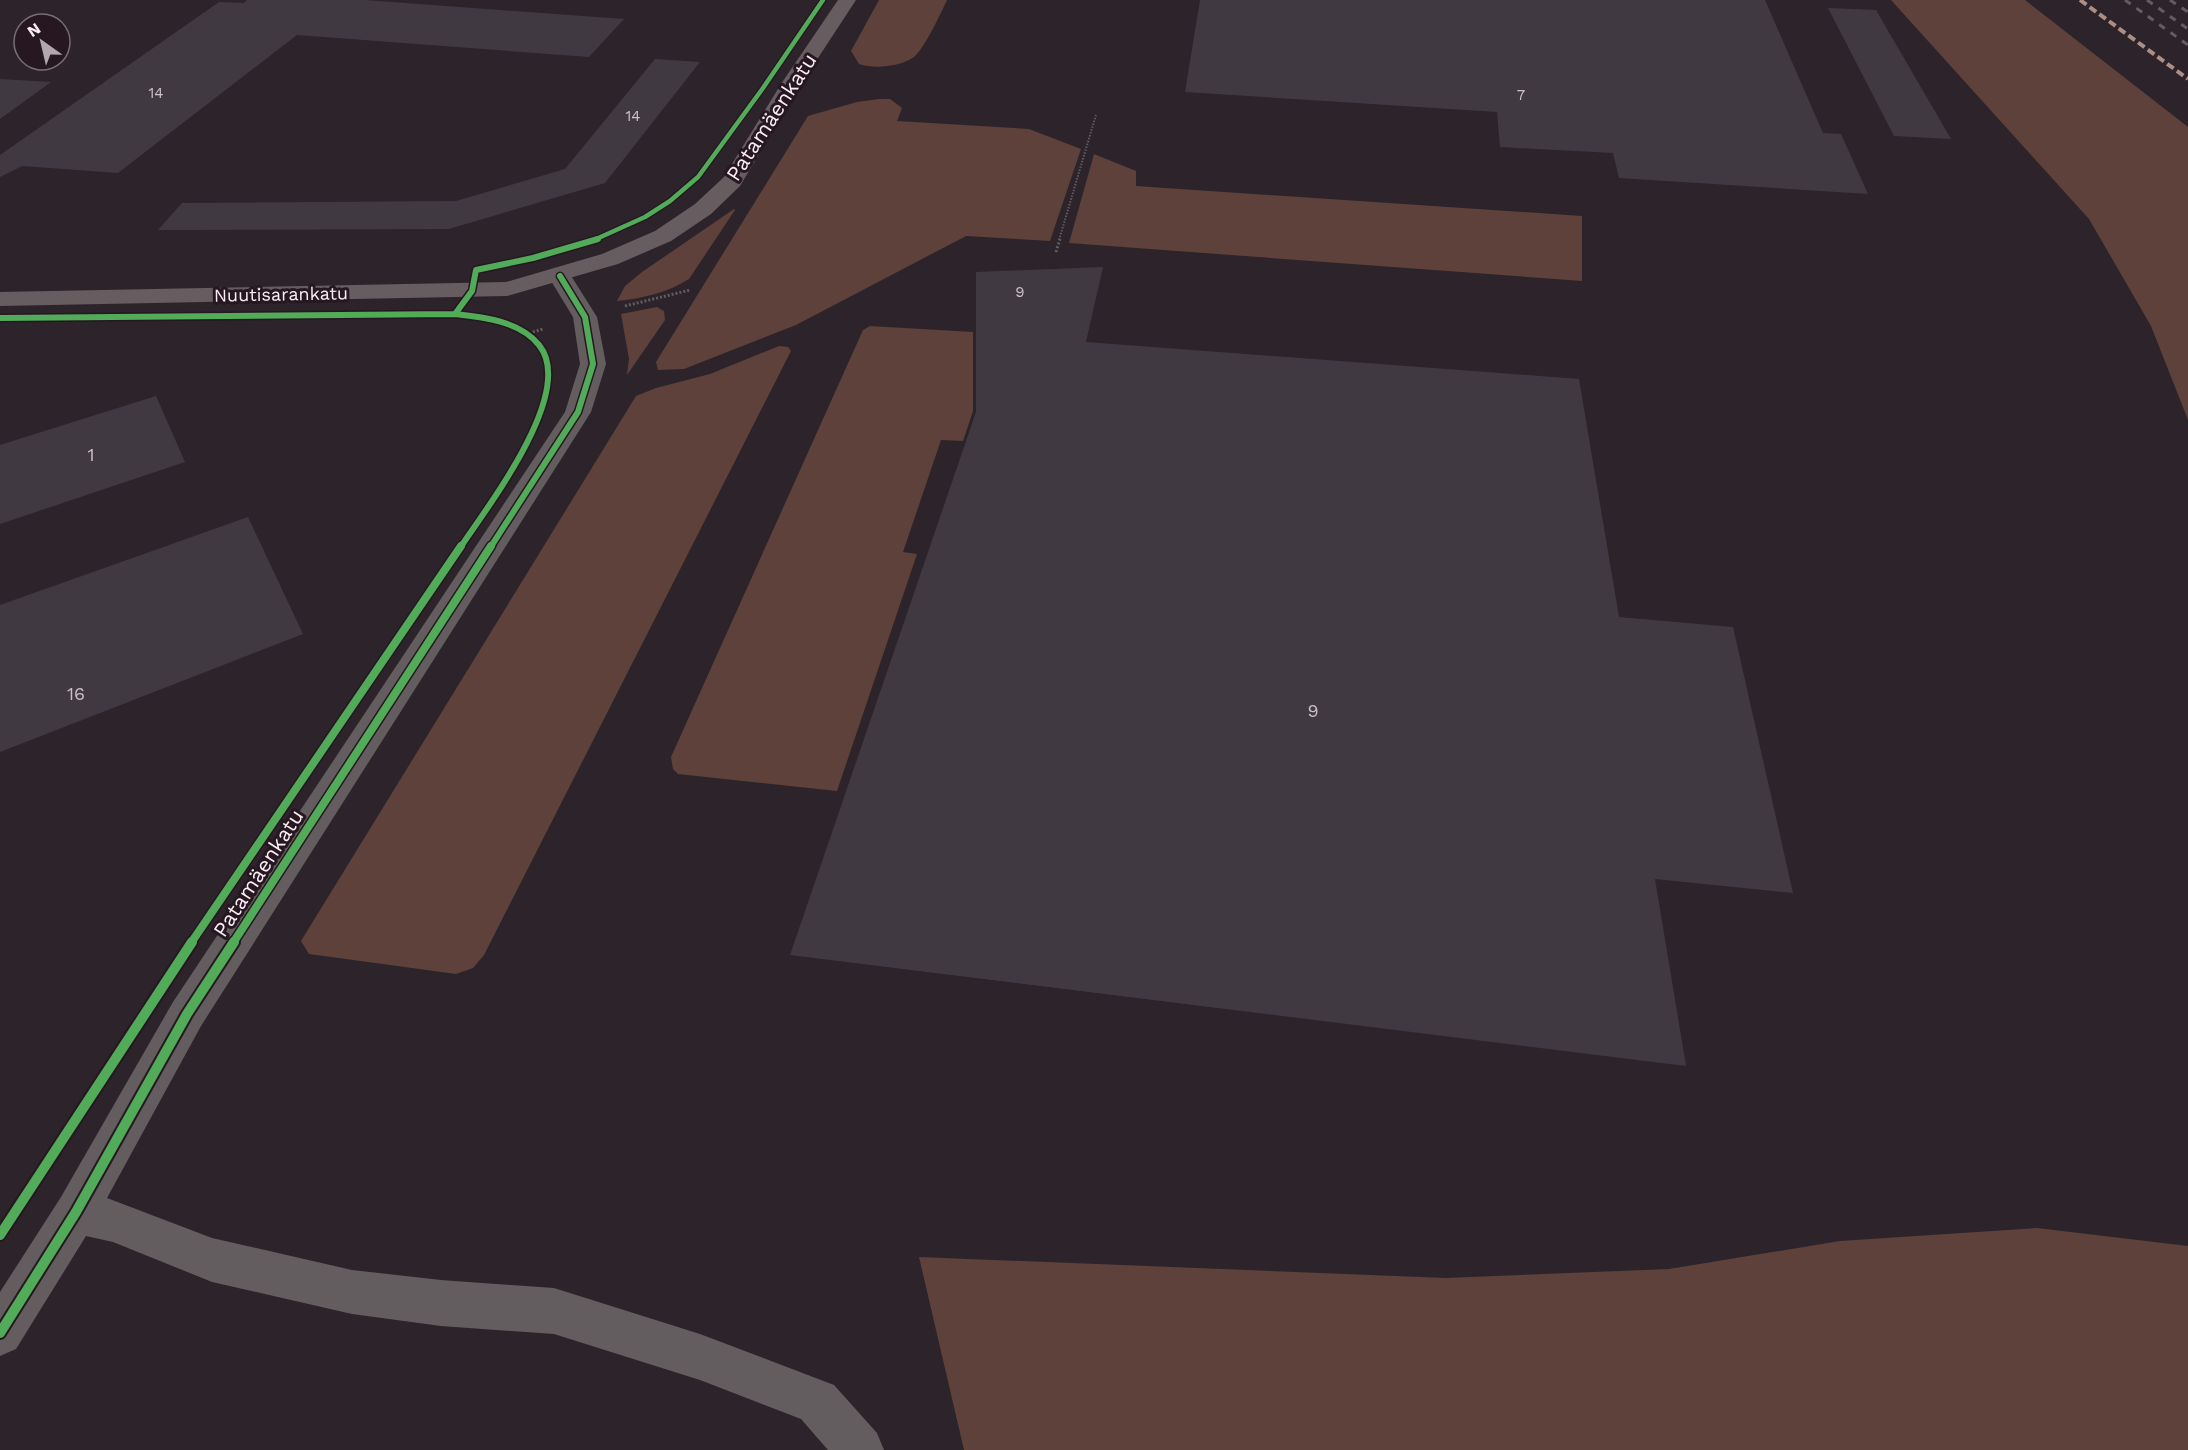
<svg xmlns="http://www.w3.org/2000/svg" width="2188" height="1450" viewBox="0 0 2188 1450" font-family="'Work Sans',sans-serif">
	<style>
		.green { fill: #5d413a }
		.building { fill: #413942 }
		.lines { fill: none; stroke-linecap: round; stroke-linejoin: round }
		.path-far1 { stroke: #625c5f; stroke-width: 2; stroke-dasharray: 1.5 1.5; stroke-linecap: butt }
		.path { stroke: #625c5f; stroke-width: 3; stroke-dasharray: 2 2; stroke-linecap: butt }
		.minor { fill: #645d5f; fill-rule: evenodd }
		.major { fill: #675c60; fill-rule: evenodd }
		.rail { stroke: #635c60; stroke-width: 3; stroke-dasharray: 7 7; stroke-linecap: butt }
		.quiet { stroke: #ac8f84; stroke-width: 4; stroke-dasharray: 8 4; stroke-linecap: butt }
		.cycleway-far3-casing { stroke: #261721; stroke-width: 7 }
		.cycleway-far2-casing { stroke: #261721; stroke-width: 9 }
		.cycleway-far1-casing { stroke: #261721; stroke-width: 11 }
		.cycleway-casing { stroke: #261721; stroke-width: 14 }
		.cycleway-far3 { stroke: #51ab58; stroke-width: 4.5 }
		.cycleway-far2 { stroke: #51ab58; stroke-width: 6 }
		.cycleway-far1 { stroke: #51ab58; stroke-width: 8 }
		.cycleway { stroke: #51ab58; stroke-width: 10 }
		.labels { text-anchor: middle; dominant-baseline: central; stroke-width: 6; stroke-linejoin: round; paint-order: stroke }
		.far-number-label { font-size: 15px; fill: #cac0c8 }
		.far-street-label { font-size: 18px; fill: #f8edf4; stroke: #261721 }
		.number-label { font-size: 18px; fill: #cac0c8 }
		.street-label { font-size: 21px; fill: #f8edf4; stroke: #261721 }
	</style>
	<rect width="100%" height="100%" fill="#2c242a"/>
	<path class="green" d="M 879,0 L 947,0 C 941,13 924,49 914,57 C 900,67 874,69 859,64 L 851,51 Z
		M 1891,0 L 2025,0 L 2188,127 L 2188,420 L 2151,326 L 2089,219 Z
		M 879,99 L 890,99 L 902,108 L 897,121 L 1029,129 L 1081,149 L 1050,241 L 966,236 L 796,325 L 684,369 L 658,370 L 656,362 L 808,116 L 857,102 Z
		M 1094,154 L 1136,171 L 1136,186 L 1582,216 L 1582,281 L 1069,243 Z
		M 734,209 L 735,210 L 689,279 C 669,292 641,299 617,301 L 625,286 L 642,272 Z
		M 657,307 L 664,311 L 665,320 L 627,375 L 629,359 L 621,314 Z
		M 870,326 L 973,332 L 973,411 L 963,441 L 941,440 L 903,552 L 917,554 L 837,791 L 678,774 L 673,769 L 671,757 L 863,330 Z
		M 779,346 L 788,347 L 791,351 L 484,955 L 473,968 L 456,974 L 309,954 L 301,941 L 636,396 L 656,388 L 710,374 Z
		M 2037,1228 L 2188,1246 L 2188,1450 L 964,1450 L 919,1257 L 1446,1278 L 1669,1269 L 1840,1241 Z"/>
	<path class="building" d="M 247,0 L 365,0 L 624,19 L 589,57 L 297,35 L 118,173 L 22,166 L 0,177 L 0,155 L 219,2 L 244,3 Z
		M 1200,0 L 1765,0 L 1823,133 L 1841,134 L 1868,194 L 1619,178 L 1613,153 L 1500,147 L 1497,112 L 1185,92 Z
		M 1828,8 L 1876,10 L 1951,139 L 1894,136 Z
		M 655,59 L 700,62 L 605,183 L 449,229 L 158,230 L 182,203 L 456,201 L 565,169 Z
		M 0,79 L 51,82 L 0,119 Z
		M 1103,267 L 1086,342 L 1579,379 L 1619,617 L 1733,627 L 1793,893 L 1655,879 L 1686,1066 L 790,955 L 976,412 L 976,272 Z
		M 156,396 L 185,462 L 0,524 L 0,445 Z
		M 248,517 L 303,634 L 0,752 L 0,605 Z"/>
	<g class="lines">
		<path class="path-far1" d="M 1059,240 L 1096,115"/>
		<path class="path" d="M 1056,252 L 1060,239
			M 625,306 L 690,290
			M 529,333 L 543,329"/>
		<path class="minor" d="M 560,269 L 568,271 L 597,317 L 606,364 L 591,412 L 201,1026 L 107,1198 L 212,1238 L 352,1270 L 441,1280 L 554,1288 L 700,1334 L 834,1385 L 877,1433 L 884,1450 L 828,1450 L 801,1419 L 700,1380 L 554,1334 L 441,1326 L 352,1314 L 212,1282 L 113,1242 L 86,1236 L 16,1349 L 0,1356 L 0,1292 L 61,1197 L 173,1002 L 565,412 L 580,364 L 573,317 L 548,276 L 552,271 Z"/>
		<path class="major" d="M 838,0 L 856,0 L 801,84 L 740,186 L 711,214 L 671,241 L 618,264 L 507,296 L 0,306 L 0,292 L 506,282 L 602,254 L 655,231 L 695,204 L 724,177 L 781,84 Z"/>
		<path class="rail" d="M 2125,0 L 2188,45
			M 2147,0 L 2188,29
			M 2170,0 L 2188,12"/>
		<path class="quiet" d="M 2080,0 L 2188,79"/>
		<defs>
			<path id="cycleway-far3" d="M 594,240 L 645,217 L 670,201 L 698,177 L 763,88 L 823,0"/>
			<path id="cycleway-far2" d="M 0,318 L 455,314
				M 460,548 C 487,507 577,392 539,345 C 520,321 483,317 455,314 L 472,291 L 476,270 L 533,258 L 598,239
				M 490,548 L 578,412 L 593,364 L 585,317 L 560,276"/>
			<path id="cycleway-far1" d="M 191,943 L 461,546
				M 233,943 L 491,546"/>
			<path id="cycleway" d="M 0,1235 L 192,942
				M 0,1333 L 76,1212 L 187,1014 L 234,942"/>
		</defs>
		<use href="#cycleway-far3" class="cycleway-far3-casing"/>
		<use href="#cycleway-far2" class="cycleway-far2-casing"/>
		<use href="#cycleway-far1" class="cycleway-far1-casing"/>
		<use href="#cycleway" class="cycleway-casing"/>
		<use href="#cycleway-far3" class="cycleway-far3"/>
		<use href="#cycleway-far2" class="cycleway-far2"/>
		<use href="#cycleway-far1" class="cycleway-far1"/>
		<use href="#cycleway" class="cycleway"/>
	</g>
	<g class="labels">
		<g class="far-number-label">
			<text x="156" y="93">14</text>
			<text x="1521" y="95">7</text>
			<text x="633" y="116">14</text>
			<text x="1020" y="292">9</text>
		</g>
		<g class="far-street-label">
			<text transform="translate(281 294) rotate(-1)">Nuutisarankatu</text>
		</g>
		<g class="number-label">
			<text x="91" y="454">1</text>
			<text x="76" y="693">16</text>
			<text x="1313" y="710">9</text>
		</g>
		<g class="street-label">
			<text transform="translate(771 117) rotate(-57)">Patamäenkatu</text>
			<text transform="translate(258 873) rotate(-57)">Patamäenkatu</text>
		</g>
	</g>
	<g transform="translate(42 42) rotate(326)"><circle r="28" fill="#261721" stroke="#7a6d75" stroke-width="1.5"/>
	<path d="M0-4.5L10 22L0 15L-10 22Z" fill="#b1a7ad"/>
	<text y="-9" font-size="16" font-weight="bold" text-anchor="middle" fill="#f8edf4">N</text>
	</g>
</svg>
